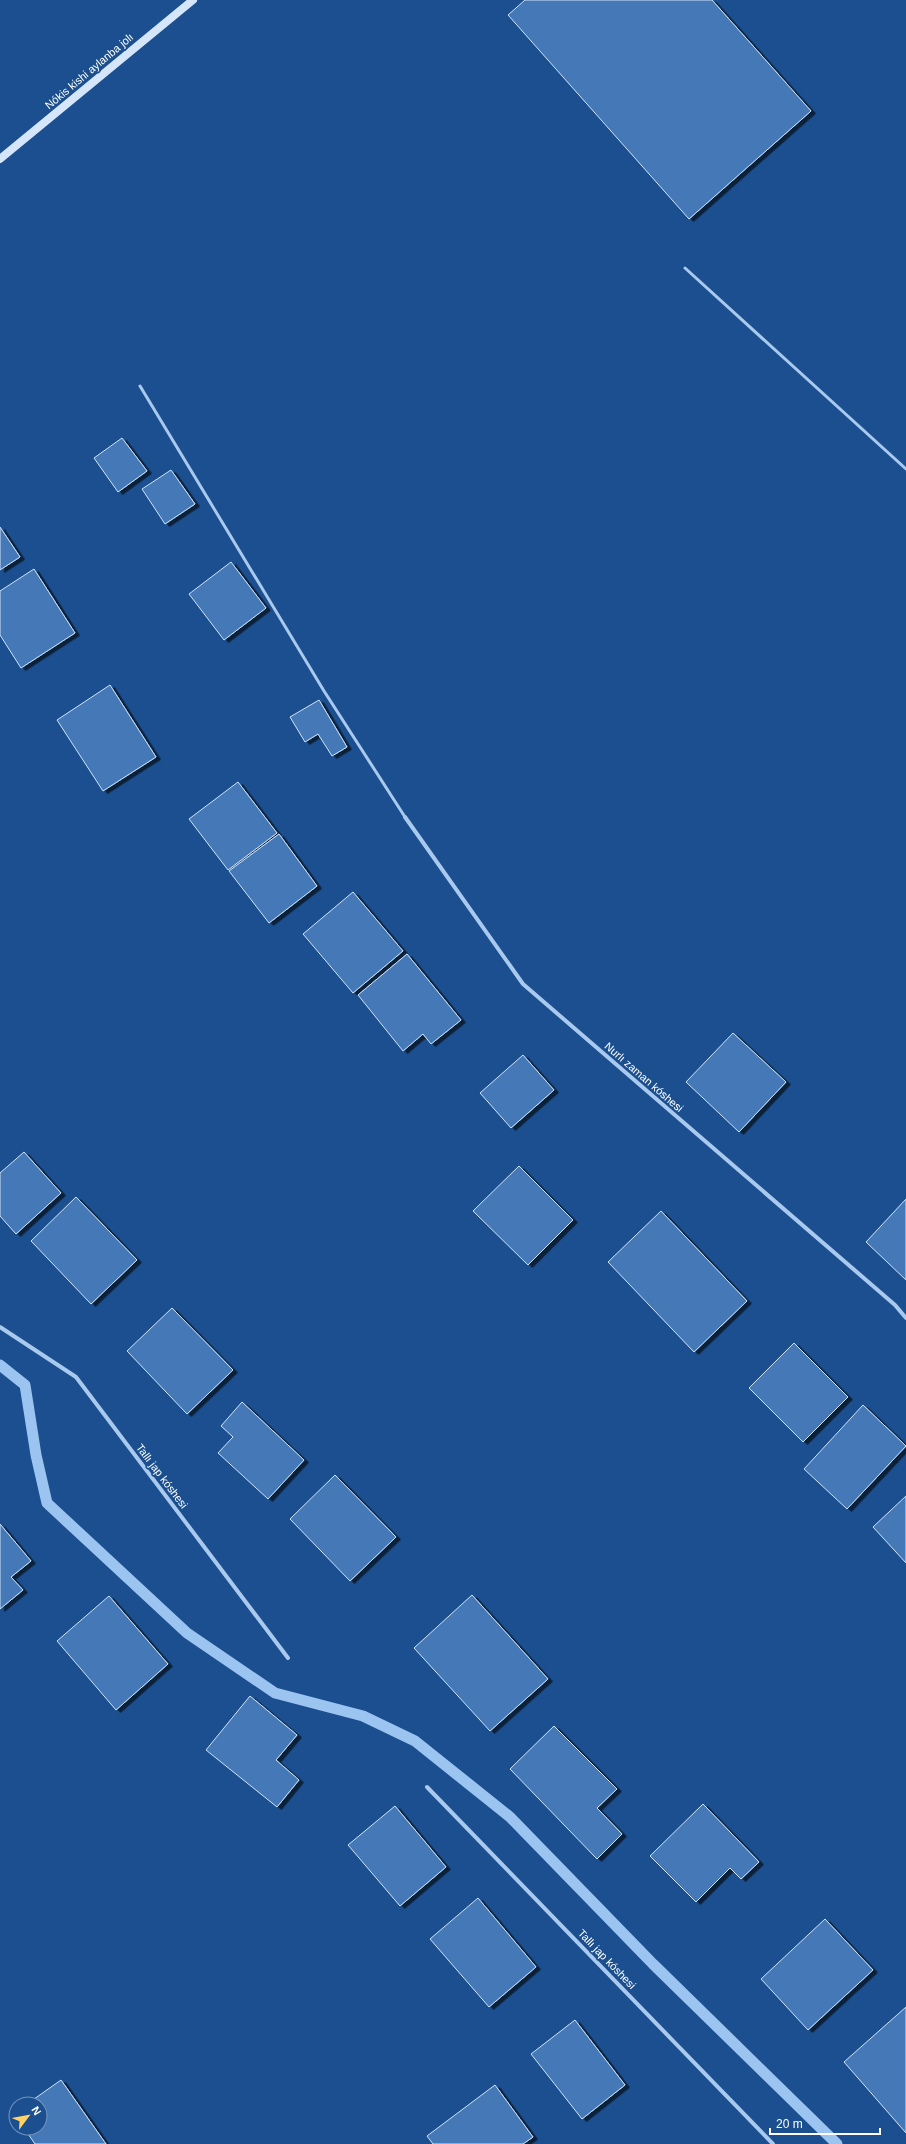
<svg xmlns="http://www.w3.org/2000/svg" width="906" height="2144" viewBox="0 0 906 2144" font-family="Arial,sans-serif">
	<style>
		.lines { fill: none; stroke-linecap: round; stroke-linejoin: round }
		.stream { stroke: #9cc4f0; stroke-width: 11 }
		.building { fill: #4478b7; stroke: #cfe3fa; filter: url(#shadow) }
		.service { stroke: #a9c9ee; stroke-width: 3 }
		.minor { stroke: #a9c9ee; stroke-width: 4 }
		.secondary { stroke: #d6e6fa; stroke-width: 8 }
		.labels { text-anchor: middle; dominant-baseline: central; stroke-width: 3.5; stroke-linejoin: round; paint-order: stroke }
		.street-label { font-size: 11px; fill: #fff; stroke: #1b4f8f }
	</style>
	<defs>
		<filter id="shadow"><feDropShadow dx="4.5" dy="2.5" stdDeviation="0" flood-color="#0009"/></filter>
	</defs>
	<rect width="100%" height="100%" fill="#1b4f8f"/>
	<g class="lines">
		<path class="stream" d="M 0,1365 L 25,1385 L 36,1455 L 47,1503 L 187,1633 L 275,1693 L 363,1716 L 415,1741 L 510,1817 L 653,1964 L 837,2144"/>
	</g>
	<path class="building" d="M 525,0 L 712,0 L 811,111 L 689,219 L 508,15 Z
		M 122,438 L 147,471 L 118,492 L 94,458 Z
		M 171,470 L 195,504 L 165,524 L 142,489 Z
		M 0,527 L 20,557 L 0,570 Z
		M 231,562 L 266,608 L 224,640 L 189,594 Z
		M 34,569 L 75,633 L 21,668 L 0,635 L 0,591 Z
		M 110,685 L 156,757 L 103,791 L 57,720 Z
		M 319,700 L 347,747 L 332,756 L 318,734 L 305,742 L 290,717 Z
		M 238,782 L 277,833 L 228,870 L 189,819 Z
		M 279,834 L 317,886 L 269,923 L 229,871 Z
		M 353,892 L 403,951 L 353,993 L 303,934 Z
		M 407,954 L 461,1020 L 431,1044 L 423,1034 L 403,1051 L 358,995 Z
		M 733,1033 L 786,1082 L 739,1132 L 686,1082 Z
		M 523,1055 L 554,1090 L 511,1128 L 480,1093 Z
		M 24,1152 L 61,1193 L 16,1234 L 0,1216 L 0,1173 Z
		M 519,1166 L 573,1220 L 528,1265 L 473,1211 Z
		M 76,1197 L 137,1260 L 91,1304 L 31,1241 Z
		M 906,1199 L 906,1280 L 866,1242 Z
		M 661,1211 L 747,1301 L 694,1352 L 608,1262 Z
		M 172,1308 L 233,1370 L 187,1414 L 127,1351 Z
		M 794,1343 L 848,1397 L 803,1442 L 749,1388 Z
		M 242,1402 L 304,1460 L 268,1499 L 218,1453 L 233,1437 L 221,1426 Z
		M 863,1405 L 906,1446 L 847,1509 L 804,1469 Z
		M 335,1475 L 396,1537 L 350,1581 L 290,1519 Z
		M 906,1496 L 906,1563 L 873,1527 Z
		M 0,1524 L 31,1561 L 11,1577 L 23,1590 L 0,1609 Z
		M 472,1595 L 548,1679 L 490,1731 L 414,1648 Z
		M 109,1596 L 168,1664 L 116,1710 L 57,1641 Z
		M 250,1696 L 297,1735 L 276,1760 L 299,1780 L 277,1807 L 206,1750 Z
		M 554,1726 L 617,1789 L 597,1808 L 622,1834 L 597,1859 L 510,1769 Z
		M 703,1804 L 759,1862 L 741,1879 L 730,1868 L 696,1902 L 650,1856 Z
		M 395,1806 L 446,1867 L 400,1906 L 348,1845 Z
		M 478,1898 L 536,1967 L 489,2007 L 430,1939 Z
		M 825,1919 L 873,1970 L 808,2030 L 761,1979 Z
		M 906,2007 L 906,2133 L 844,2062 Z
		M 575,2020 L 625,2085 L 582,2119 L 531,2054 Z
		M 61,2080 L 106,2144 L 35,2144 L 24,2128 L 40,2128 L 40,2104 L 27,2104 Z
		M 495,2085 L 533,2137 L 523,2144 L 433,2144 L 427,2136 Z"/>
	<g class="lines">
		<path class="service" d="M 685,268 L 906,469
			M 140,386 L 324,691 L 405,817"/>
		<path class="minor" d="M 405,817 L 523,984 L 895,1305 L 906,1318
			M 0,1327 L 76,1377 L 288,1658
			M 427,1787 L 773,2144"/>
		<path class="secondary" d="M 0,159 L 193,0"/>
	</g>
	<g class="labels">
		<g class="street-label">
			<text transform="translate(89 71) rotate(-40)">Nókis kishi aylanba jolı</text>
			<text transform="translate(644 1077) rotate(41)">Nurlı zaman kóshesi</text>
			<text transform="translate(162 1476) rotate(53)">Tallı jap kóshesi</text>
			<text transform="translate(607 1959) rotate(46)">Tallı jap kóshesi</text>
		</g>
	</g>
	<g transform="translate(28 2116) rotate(58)"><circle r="19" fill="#1b4f8f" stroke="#7695bc"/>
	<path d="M0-3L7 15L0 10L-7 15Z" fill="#ffd166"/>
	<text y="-6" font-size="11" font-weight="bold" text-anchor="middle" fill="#ffffff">N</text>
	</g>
	<path d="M770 2128v6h110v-6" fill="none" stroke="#ffffff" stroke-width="2"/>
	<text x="776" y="2128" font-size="12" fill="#ffffff" stroke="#1b4f8f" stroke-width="3" paint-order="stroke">20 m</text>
</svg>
